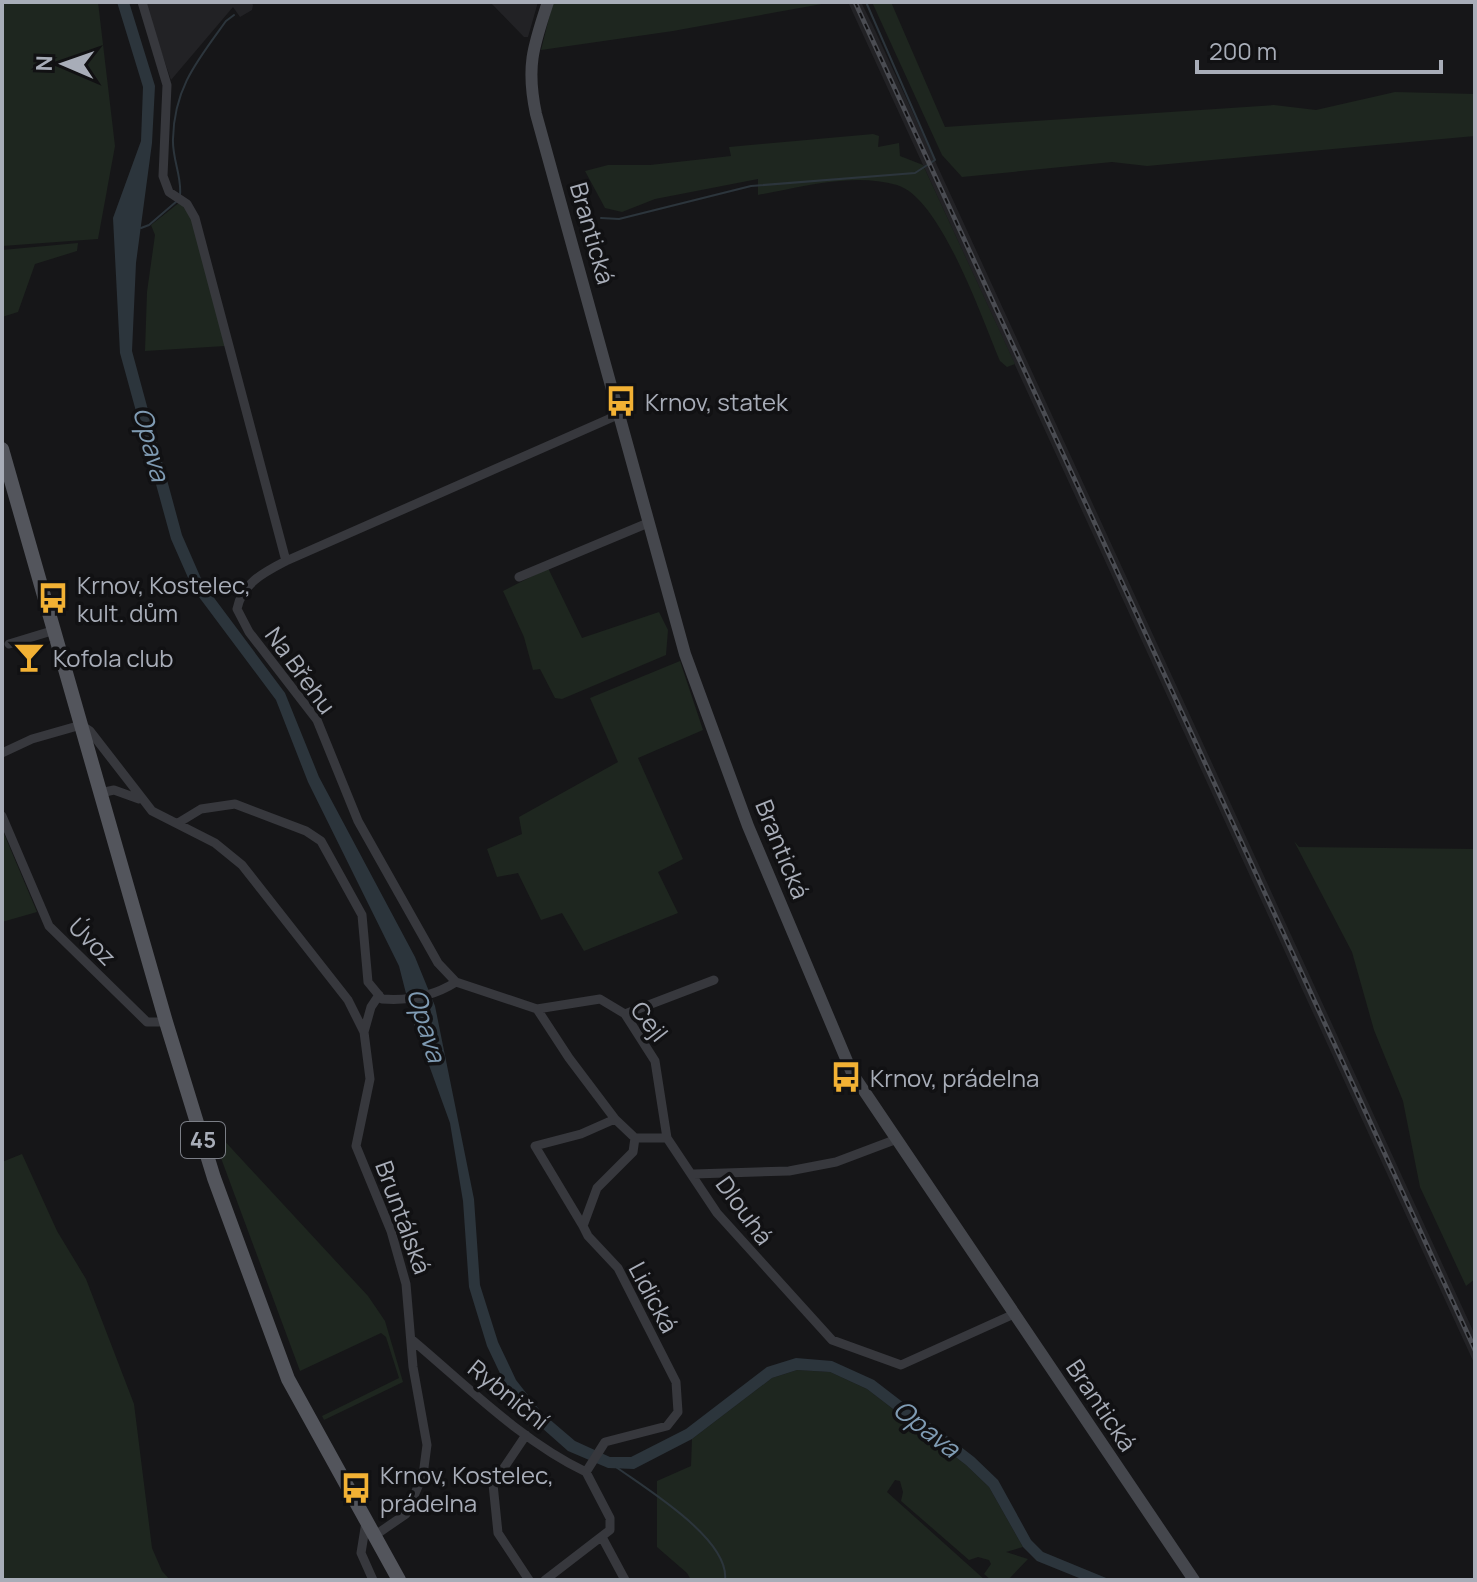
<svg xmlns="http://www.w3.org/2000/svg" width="1477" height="1582" viewBox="0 0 1477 1582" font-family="Manrope,sans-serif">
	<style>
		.built { fill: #222225 }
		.green { fill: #1e261f }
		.water { fill: #2c353c }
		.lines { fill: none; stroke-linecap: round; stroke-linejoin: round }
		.stream { stroke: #2c353c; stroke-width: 2 }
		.street { stroke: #37383d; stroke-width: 9 }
		.secondary { stroke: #45474d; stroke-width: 12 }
		.primary { stroke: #53555c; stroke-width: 14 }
		.rail-casing { stroke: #4a4c52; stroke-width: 5 }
		.rail { stroke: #111113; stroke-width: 2; stroke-dasharray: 6; stroke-linecap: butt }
		.labels { text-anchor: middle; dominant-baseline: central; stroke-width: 7; stroke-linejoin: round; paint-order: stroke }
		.shield { fill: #111113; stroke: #7b7e86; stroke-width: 2 }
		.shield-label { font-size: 22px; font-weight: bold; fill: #a8adb8 }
		.street-label { font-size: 24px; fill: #a8adb8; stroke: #111113 }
		.poi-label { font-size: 24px; fill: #a8adb8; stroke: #111113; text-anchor: start }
		.water-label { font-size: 26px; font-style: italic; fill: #7f9bb3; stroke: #111113 }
	</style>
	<rect width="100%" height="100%" fill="#161618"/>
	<path class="built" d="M 144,2 L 251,2 L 253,5 L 252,10 L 240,17 L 233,7 L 171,80 Z
		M 490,2 L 538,2 L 528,37 L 524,37 Z
		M 848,2 L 861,2 L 873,26 L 1475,1335 L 1475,1365 Z"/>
	<path class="green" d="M 2,2 L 98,2 L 115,146 L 98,239 L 2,246 Z
		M 553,2 L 833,2 L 673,31 L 541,50 Z
		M 872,2 L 891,2 L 945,127 L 1274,105 L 1316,110 L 1395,92 L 1475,94 L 1475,136 L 1147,166 L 1112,162 L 962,177 L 942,155 Z
		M 873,134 L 879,136 L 878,147 L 899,143 L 900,156 L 923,165 L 1015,364 L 1007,367 L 1000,361 C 982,319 941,198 897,185 C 853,172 801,187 758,195 L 758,179 L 655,199 L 622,212 L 605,208 L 585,171 L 608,165 L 650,165 L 731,156 L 729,147 Z
		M 180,202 L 192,218 L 225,346 L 145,351 L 147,292 L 155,235 L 151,225 Z
		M 78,243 L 77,251 L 35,264 L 18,312 L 2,317 L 2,250 Z
		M 548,568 L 582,638 L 659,612 L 668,630 L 666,655 L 562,699 L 555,698 L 540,669 L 533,670 L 524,637 L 503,591 Z
		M 680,661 L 703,730 L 638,758 L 683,859 L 658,872 L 678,913 L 584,951 L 562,913 L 541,920 L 518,873 L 497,877 L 487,849 L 522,834 L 519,817 L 618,762 L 590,698 Z
		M 2,829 L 37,912 L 2,922 Z
		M 1294,841 L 1299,847 L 1475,849 L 1475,1279 L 1466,1286 L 1420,1187 L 1403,1101 L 1374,1030 L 1352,952 Z
		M 208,1123 L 368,1296 L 385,1321 L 403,1382 L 324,1420 L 322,1416 L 399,1378 L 386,1337 L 381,1333 L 300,1371 Z
		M 22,1154 L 57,1231 L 86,1279 L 134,1404 L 152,1548 L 162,1571 L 170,1580 L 2,1580 L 2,1162 Z
		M 797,1370 L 830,1372 L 867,1389 L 966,1465 L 989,1487 L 1023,1547 L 1006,1552 L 1028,1559 L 1008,1580 L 991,1580 L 984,1574 L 991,1564 L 989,1560 L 978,1557 L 969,1560 L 901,1501 L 903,1492 L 900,1481 L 895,1480 L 887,1492 L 985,1580 L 691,1580 L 687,1573 L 657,1547 L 657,1481 L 691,1466 L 692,1439 L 772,1378 Z"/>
	<path class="water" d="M 117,2 L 129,2 L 155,86 L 152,143 L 136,263 L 132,351 L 182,535 L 203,583 L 285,693 L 319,777 L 415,957 L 435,1006 L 474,1199 L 480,1285 L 498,1342 L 516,1380 L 541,1412 L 575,1441 L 610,1457 L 631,1457 L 686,1429 L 767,1367 L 796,1358 L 832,1361 L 874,1380 L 974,1457 L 998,1480 L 1031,1540 L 1043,1552 L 1111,1580 L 1084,1580 L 1037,1561 L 1023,1547 L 989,1487 L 966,1465 L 867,1389 L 830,1372 L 797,1370 L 772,1378 L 692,1439 L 634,1469 L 608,1468 L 568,1451 L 533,1420 L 506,1386 L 487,1346 L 469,1287 L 463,1201 L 450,1123 L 413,1021 L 399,966 L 308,782 L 276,700 L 193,589 L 171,539 L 120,353 L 113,218 L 141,141 L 143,87 Z"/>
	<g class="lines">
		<path class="stream" d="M 180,195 C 182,176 172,159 173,139 C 174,88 197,61 226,21 L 234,15
			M 601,218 L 619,219 L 751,186 L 915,173 L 935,160 L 866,2
			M 141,228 L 149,225 L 177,201
			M 616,1467 C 645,1488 730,1539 725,1580"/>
		<path class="street" d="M 142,2 L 167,85 L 163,176 L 169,192 L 187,204 L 195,218 L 286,561 C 265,572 242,583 237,609 L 249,632 L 317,720 L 358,821 L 438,963 L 456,982 L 537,1009 L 569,1058 L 615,1119 L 635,1138 L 667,1138 L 717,1213 L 832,1340 L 901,1365 L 1014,1314
			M 286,561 L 620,414
			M 519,577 L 648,523
			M 9,644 L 55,630
			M 2,753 L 32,739 L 81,725 L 90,731 L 152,811 L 215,843 L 242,865 L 348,1000 L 364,1032 L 370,1079 L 356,1146 L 391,1231 L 406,1284 L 413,1367 L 427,1445 L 423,1475 L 406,1514 L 374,1536
			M 100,793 L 114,790 L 139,799
			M 2,816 L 49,926 L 147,1022 L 166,1022
			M 178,823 L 201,809 L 235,804 L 306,831 L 321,841 L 362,915 L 368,982 L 382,999 C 408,1001 434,996 456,982
			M 537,1009 L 600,999 L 625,1014 L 655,1061 L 667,1138
			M 625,1014 L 714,980
			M 364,1032 L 371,1007 L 379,995
			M 694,1174 L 789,1171 L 836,1162 L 897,1139
			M 583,1226 L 535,1146 L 581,1134 L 615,1119
			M 411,1339 C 466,1385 521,1441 586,1472
			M 526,1435 L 493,1484 L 498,1533 L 529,1580
			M 366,1522 L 361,1553 L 373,1580
			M 603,1539 L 625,1580
			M 545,1580 L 610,1530 L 610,1518 L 586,1472 L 605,1442 L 667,1426 L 678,1412 L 676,1382 L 618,1268 L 588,1236 L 583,1226 L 597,1188 L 633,1152 L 635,1138"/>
		<path class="secondary" d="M 548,2 C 533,47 526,67 536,114 L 685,654 L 748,826 L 852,1073 L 1194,1580"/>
		<path class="primary" d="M 2,449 L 166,1022 L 214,1178 L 288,1379 L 399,1580"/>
		<defs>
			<path id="rail" d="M 855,2 L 1475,1350"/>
		</defs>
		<use href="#rail" class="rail-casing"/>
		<use href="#rail" class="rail"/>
	</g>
	<defs>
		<symbol id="bus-bare" viewBox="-9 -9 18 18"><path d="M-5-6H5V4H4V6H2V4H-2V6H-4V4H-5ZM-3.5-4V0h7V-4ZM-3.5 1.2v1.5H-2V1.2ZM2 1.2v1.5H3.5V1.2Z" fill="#f2b134" stroke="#111113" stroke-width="2.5" paint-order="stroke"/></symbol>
		<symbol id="bar-bare" viewBox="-9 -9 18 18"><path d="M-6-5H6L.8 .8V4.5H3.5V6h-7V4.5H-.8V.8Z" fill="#f2b134" stroke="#111113" stroke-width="2.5" paint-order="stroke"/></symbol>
	</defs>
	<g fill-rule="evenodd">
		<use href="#bus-bare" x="599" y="379" width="44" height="44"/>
		<use href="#bus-bare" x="31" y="576" width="44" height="44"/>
		<use href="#bar-bare" x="7" y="635" width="44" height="44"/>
		<use href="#bus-bare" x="824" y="1055" width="44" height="44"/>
		<use href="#bus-bare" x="334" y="1466" width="44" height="44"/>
	</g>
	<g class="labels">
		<rect class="shield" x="181" y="1122" width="44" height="36" rx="6"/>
		<g class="shield-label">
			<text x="203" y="1140">45</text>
		</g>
		<g class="street-label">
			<text transform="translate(593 233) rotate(74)">Brantická</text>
			<text transform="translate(301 670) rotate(54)">Na Břehu</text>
			<text transform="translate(783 849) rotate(68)">Brantická</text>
			<text transform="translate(93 941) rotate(45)">Úvoz</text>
			<text transform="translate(650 1021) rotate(52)">Cejl</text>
			<text transform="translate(745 1210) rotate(54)">Dlouhá</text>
			<text transform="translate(404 1217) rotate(70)">Bruntálská</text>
			<text transform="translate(654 1297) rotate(62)">Lidická</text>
			<text transform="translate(509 1394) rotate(39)">Rybniční</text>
			<text transform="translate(1102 1405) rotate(56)">Brantická</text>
		</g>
		<g class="poi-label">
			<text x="645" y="401">Krnov, statek</text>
			<text x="77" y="584">Krnov, Kostelec,<tspan x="77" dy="28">kult. dům</tspan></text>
			<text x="53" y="657">Kofola club</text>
			<text x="870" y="1077">Krnov, prádelna</text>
			<text x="380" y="1474">Krnov, Kostelec,<tspan x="380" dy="28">prádelna</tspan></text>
		</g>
		<g class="water-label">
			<text transform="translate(152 444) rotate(75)">Opava</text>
			<text transform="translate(427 1025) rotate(73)">Opava</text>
			<text transform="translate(927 1428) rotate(38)">Opava</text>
		</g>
	</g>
	<rect width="1477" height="1582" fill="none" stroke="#a8adb8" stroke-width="8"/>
	<g transform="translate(64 64) rotate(272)" stroke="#111113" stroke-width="6" paint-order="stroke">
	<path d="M0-6L14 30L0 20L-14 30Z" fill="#a8adb8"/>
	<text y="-12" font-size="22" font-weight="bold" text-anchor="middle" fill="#a8adb8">N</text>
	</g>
	<path d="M1197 60v12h244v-12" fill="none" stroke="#a8adb8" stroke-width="4"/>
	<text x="1209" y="60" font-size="24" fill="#a8adb8" stroke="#111113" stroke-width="6" paint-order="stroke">200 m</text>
</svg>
